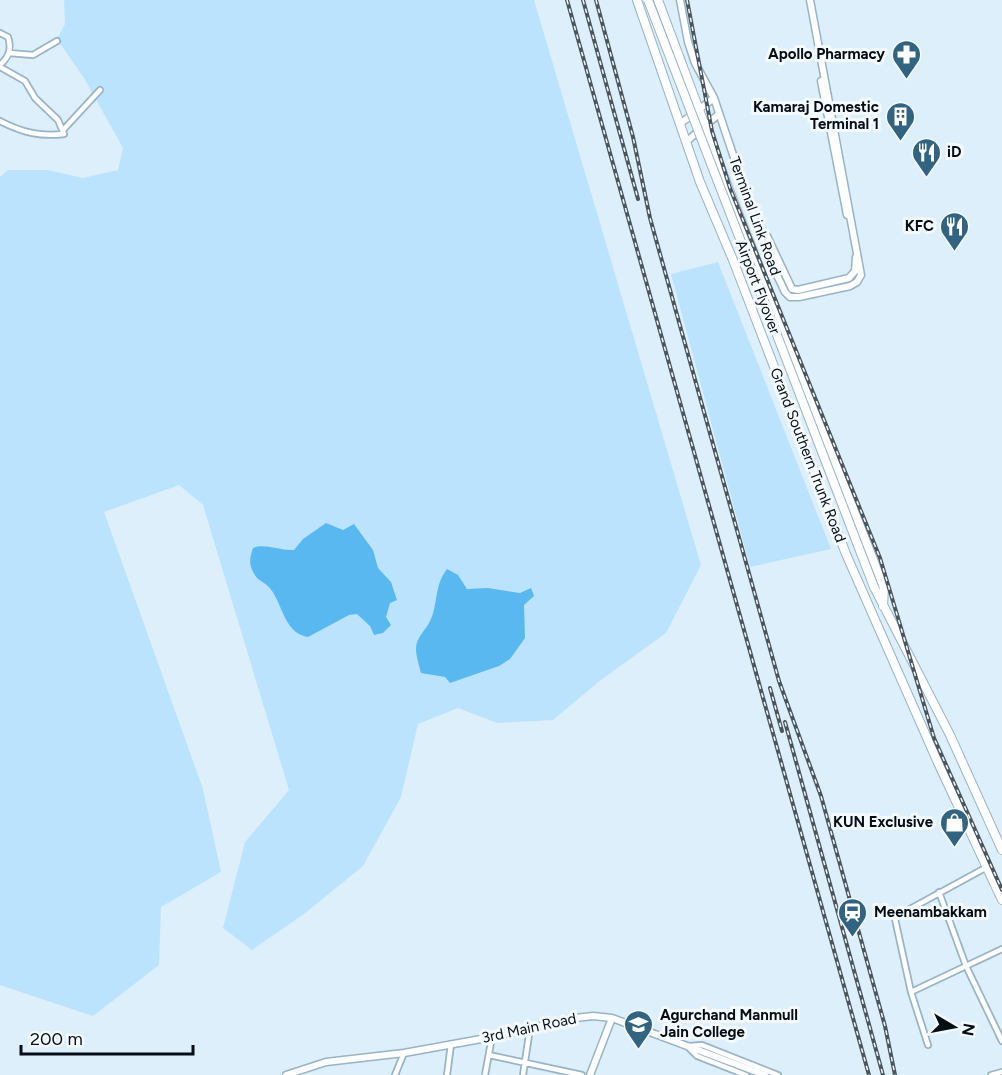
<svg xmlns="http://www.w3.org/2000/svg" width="1002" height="1075" viewBox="0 0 1002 1075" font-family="Figtree,sans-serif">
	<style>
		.green { fill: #bce3fd }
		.water { fill: #59b8ef }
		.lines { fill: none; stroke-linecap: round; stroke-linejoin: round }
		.minor-casing { stroke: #98b4c6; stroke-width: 8 }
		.tertiary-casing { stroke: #98b4c6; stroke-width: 9 }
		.primary-casing { stroke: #98b4c6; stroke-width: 10 }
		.minor { stroke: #fff; stroke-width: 4.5 }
		.tertiary { stroke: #fff; stroke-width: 6 }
		.primary { stroke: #fff; stroke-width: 8 }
		.rail-casing { stroke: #4a555d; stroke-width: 4 }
		.rail { stroke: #f4fafe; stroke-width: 1.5; stroke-dasharray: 4.5; stroke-linecap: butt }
		.primary-bridge-casing { stroke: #98b4c6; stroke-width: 10; stroke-linecap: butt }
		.primary-bridge { stroke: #fff; stroke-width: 8 }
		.labels { text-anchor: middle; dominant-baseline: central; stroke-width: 6; stroke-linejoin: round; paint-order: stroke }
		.poi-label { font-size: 15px; font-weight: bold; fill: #050e14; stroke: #f4fafe; text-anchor: end }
		.street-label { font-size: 15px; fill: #050e14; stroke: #f4fafe }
	</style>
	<rect width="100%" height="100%" fill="#ddeffa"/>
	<path class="green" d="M 64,0 L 534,0 L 701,565 L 666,633 L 601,680 L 553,720 L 497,723 L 458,708 L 418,724 L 401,797 L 363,866 L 304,914 L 252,950 L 223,928 L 245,842 L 289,790 L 203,505 L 179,485 L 104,512 L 203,789 L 221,872 L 161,907 L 159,965 L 93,1016 L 0,985 L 0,177 L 8,170 L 48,170 L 83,178 L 118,170 L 123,148 L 84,78 L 57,39 L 65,24 Z
		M 718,262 L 831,549 L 750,567 L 671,274 Z"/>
	<path class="water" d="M 326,523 L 343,530 L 354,524 L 373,550 L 378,568 L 391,582 L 397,600 L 390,603 L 386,617 L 391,625 L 383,633 L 374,635 L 370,626 L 357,614 L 349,615 L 308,637 C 285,633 283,607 272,591 C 264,579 257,584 251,567 C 249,561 251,554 253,548 C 264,543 280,551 294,550 L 303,539 Z
		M 447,569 L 458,575 L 467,589 L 488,588 L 520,593 L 531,588 L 534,596 L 524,605 L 525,638 L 510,659 L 499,666 L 450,683 L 445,677 L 421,673 C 419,665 416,656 416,649 C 416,638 424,632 429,623 C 439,605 433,587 447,569 Z"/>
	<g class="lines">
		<defs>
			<path id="minor" d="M 0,33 L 8,37 C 12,49 9,57 0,65
				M 9,53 L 33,55 L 57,41
				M 0,67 L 25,81 L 35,98 L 58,120 L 64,134 C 40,137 21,132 0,121
				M 64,129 L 100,90
				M 939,892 L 966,966 L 1002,1041
				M 911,992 L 1002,949
				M 928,1045 L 911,992 L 895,919 L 899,915 L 987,867
				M 690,1046 L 702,1045 L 778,1075
				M 689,1048 L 697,1056 L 746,1075
				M 489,1055 L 582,1075
				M 395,1075 L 404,1053
				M 447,1075 L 451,1044
				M 485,1075 L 492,1037
				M 523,1075 L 530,1028
				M 991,1075 L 1002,1072"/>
			<path id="tertiary" d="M 680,0 L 688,42 L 695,63 L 714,98 L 765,250 L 785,292 L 790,297 L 799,297 L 850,286 L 857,282 L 861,275 L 810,0
				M 821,81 L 847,215
				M 681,123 L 714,98
				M 687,141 L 719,114
				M 759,227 L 767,236 L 792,289 L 798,290 L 849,278 L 855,271 L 856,257
				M 286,1075 L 326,1062 L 404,1053 L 492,1037 L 575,1018 L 593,1016 L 612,1018 L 765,1075
				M 590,1075 L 612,1018"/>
			<path id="primary" d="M 637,0 L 700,182 L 733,260 L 846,554 L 939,765 L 1002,900
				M 658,0 L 729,190 L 884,588 L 883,606
				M 874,587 L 950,735 L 1002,850"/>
		</defs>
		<use href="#minor" class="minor-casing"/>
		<use href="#tertiary" class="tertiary-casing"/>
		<use href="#primary" class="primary-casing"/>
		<use href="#minor" class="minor"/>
		<use href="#tertiary" class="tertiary"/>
		<use href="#primary" class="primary"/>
		<defs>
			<path id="rail" d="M 567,0 L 869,1075
				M 583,0 L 638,199
				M 596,0 L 633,137 L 650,218 L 779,681 L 821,796 L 885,1026 L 895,1075
				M 687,0 L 712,131 L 730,188 L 880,558 L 934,738 L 1002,890
				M 770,688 L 782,731
				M 785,722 L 883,1075"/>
		</defs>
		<use href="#rail" class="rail-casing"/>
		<use href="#rail" class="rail"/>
		<defs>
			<path id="primary-bridge" d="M 648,0 L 874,587"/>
		</defs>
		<use href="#primary-bridge" class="primary-bridge-casing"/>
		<use href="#primary-bridge" class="primary-bridge"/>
	</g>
	<defs>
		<symbol id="pharmacy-pin" viewBox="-11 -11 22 30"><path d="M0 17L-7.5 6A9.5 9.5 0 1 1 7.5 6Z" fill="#326481" stroke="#f4fafe"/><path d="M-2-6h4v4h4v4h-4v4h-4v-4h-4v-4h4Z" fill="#fff"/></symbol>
		<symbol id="building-pin" viewBox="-11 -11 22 30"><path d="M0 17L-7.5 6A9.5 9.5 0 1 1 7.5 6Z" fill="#326481" stroke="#f4fafe"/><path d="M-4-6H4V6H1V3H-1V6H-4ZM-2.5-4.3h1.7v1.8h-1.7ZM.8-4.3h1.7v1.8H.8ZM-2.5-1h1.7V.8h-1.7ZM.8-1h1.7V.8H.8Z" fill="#fff"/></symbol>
		<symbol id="restaurant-pin" viewBox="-11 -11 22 30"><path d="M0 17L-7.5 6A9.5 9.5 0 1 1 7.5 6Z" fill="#326481" stroke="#f4fafe"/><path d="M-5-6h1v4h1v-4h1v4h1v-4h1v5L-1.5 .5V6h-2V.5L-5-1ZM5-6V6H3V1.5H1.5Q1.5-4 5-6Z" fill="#fff"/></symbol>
		<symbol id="shop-pin" viewBox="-11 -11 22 30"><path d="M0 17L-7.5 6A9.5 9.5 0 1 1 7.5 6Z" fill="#326481" stroke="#f4fafe"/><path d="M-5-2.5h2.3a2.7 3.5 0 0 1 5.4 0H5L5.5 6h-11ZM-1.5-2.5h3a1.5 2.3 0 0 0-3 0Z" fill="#fff"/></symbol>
		<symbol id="station-pin" viewBox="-11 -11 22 30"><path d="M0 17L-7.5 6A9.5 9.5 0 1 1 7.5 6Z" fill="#326481" stroke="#f4fafe"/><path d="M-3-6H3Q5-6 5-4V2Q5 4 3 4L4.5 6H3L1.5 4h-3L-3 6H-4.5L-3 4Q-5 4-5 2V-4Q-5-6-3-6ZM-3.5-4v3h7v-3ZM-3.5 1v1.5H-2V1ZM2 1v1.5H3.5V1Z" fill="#fff"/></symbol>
		<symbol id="university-pin" viewBox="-11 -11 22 30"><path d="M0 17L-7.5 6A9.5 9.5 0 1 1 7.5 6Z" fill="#326481" stroke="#f4fafe"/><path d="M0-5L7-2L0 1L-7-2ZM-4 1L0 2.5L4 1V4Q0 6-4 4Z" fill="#fff"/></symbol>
	</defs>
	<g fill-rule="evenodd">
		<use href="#pharmacy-pin" x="890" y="38" width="33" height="45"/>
		<use href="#building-pin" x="884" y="100" width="33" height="45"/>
		<use href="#restaurant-pin" x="910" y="136" width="33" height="45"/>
		<use href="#restaurant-pin" x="938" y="210" width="33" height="45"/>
		<use href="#shop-pin" x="938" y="806" width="33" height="45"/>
		<use href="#station-pin" x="836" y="896" width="33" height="45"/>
		<use href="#university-pin" x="622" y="1008" width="33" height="45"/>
	</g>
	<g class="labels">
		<g class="poi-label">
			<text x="885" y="54">Apollo Pharmacy</text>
			<text x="879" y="107">Kamaraj Domestic<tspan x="879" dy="17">Terminal 1</tspan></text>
			<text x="947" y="152" text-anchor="start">iD</text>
			<text x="934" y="226">KFC</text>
			<text x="933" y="822">KUN Exclusive</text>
			<text x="874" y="912" text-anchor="start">Meenambakkam</text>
			<text x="660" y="1015" text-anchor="start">Agurchand Manmull<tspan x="660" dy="17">Jain College</tspan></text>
		</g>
		<g class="street-label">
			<text transform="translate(755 216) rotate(70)">Terminal Link Road</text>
			<text transform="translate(758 287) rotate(69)">Airport Flyover</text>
			<text transform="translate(808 455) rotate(69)">Grand Southern Trunk Road</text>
			<text transform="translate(529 1028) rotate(-12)">3rd Main Road</text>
		</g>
	</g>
	<g transform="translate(954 1027) rotate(100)" stroke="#f4fafe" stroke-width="4.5" paint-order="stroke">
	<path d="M0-4.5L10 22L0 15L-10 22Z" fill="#050e14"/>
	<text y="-9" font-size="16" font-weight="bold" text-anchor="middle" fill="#050e14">N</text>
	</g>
	<path d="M21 1045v9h172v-9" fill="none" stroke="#050e14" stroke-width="3"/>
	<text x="30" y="1045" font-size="18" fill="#050e14" stroke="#f4fafe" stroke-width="4.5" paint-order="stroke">200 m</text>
</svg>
